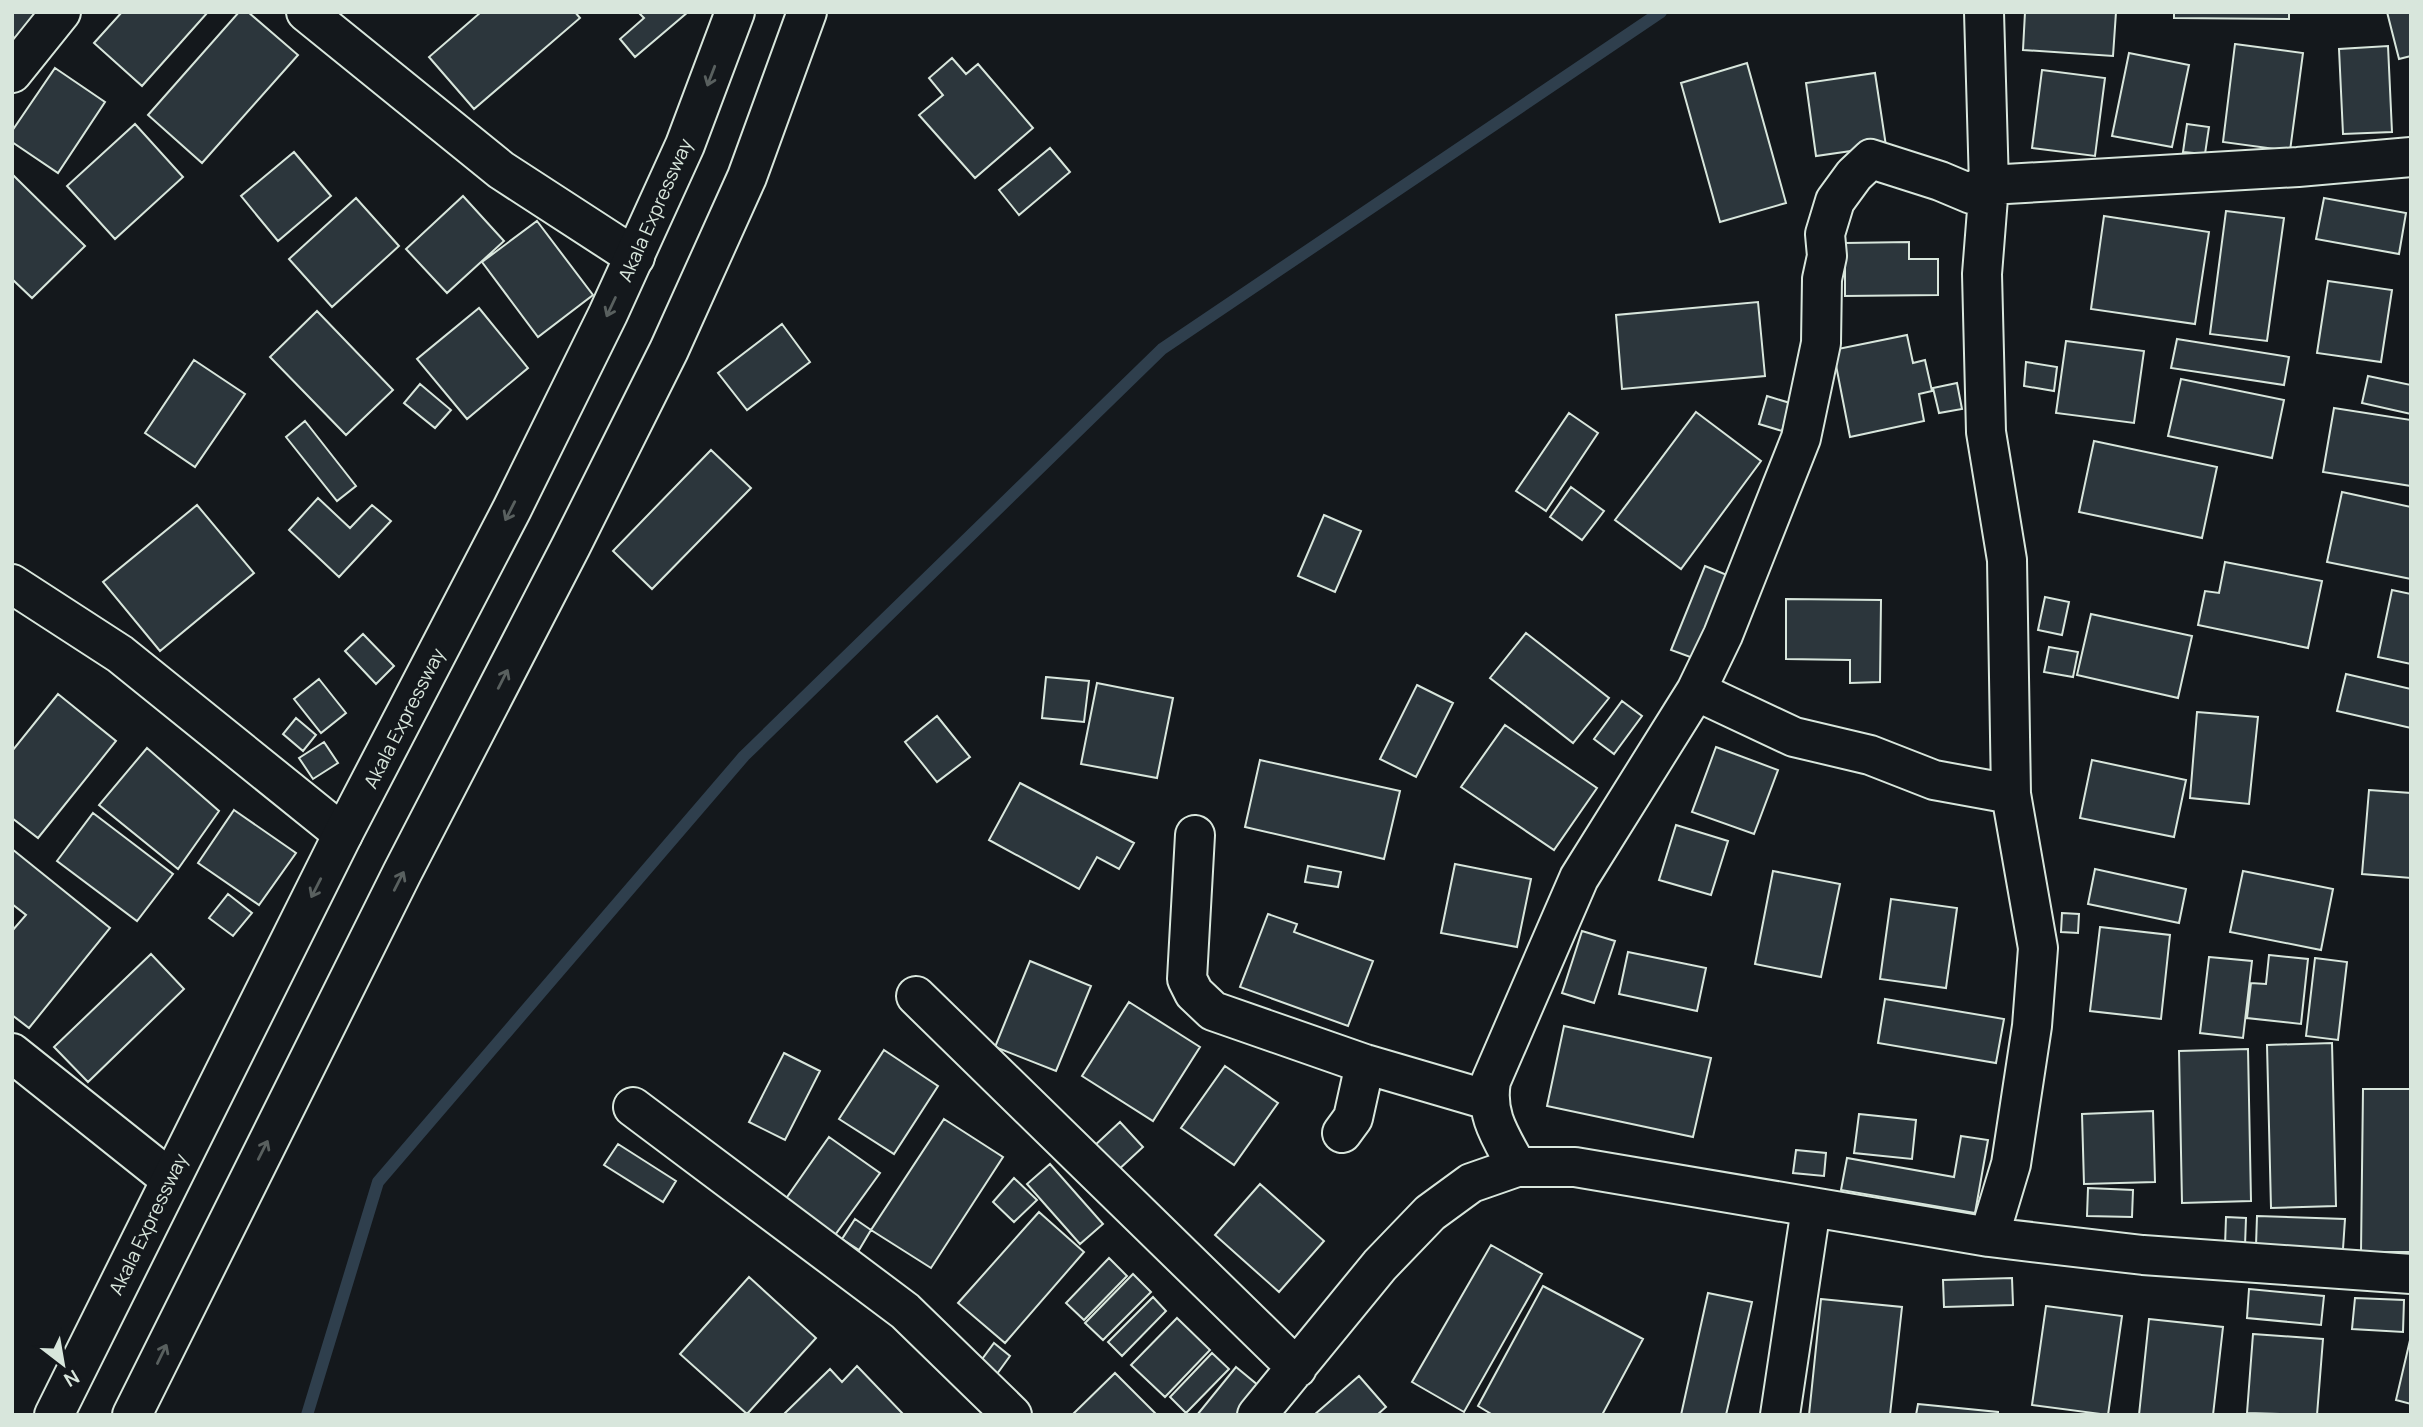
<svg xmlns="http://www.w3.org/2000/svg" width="2423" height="1427" viewBox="0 0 2423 1427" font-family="Manrope,sans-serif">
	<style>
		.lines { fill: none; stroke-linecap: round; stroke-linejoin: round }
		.stream { stroke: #2f3f4d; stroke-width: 12 }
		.building { fill: #2c363c; stroke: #d8e6dc; stroke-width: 2 }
		.minor-casing { stroke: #d8e6dc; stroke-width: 42 }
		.major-casing { stroke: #d8e6dc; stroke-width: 42 }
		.minor { stroke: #14181c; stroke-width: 38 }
		.major { stroke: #14181c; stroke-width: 38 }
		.oneway { stroke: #59605f }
		.labels { text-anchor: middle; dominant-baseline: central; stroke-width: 5; stroke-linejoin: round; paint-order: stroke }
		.street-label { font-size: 19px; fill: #d8e6dc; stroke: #14181c }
	</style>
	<rect width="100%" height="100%" fill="#14181c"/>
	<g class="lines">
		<path class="stream" d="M 307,1415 L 378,1182 L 744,756 L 1162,349 L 1661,12"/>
	</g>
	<path class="building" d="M 12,12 L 45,12 L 23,44 L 12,36 Z
		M 122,12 L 208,12 L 142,86 L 94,43 Z
		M 239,12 L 248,12 L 298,55 L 202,163 L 148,115 Z
		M 481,12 L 575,12 L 580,18 L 474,109 L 429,57 Z
		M 638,12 L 688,12 L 635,57 L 620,39 L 644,18 Z
		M 2025,12 L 2116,12 L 2113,56 L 2023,50 Z
		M 2174,12 L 2289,12 L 2289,19 L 2174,18 Z
		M 2387,12 L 2411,12 L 2411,56 L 2399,59 Z
		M 2235,44 L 2303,53 L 2290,151 L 2223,142 Z
		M 2388,46 L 2392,132 L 2343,134 L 2339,49 Z
		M 2129,53 L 2189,65 L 2172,147 L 2112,136 Z
		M 952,58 L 966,74 L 978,64 L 1033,128 L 975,178 L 919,115 L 943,95 L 929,78 Z
		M 1747,63 L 1786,203 L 1720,222 L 1681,83 Z
		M 55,68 L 105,102 L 58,173 L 12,142 L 12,131 Z
		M 2042,70 L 2105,78 L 2095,156 L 2032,148 Z
		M 1875,73 L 1886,146 L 1816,156 L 1806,83 Z
		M 135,124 L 183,177 L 115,239 L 67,186 Z
		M 2187,124 L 2209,127 L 2205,154 L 2183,152 Z
		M 1050,148 L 1070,172 L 1019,215 L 999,190 Z
		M 294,152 L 331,196 L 278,241 L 241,196 Z
		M 12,174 L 85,246 L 32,298 L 12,279 Z
		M 463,196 L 504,241 L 447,293 L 406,249 Z
		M 356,198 L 399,246 L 332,307 L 289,259 Z
		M 2324,198 L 2406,213 L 2399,254 L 2316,239 Z
		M 2226,211 L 2284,218 L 2267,341 L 2210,334 Z
		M 2104,216 L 2209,232 L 2195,324 L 2091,309 Z
		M 537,221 L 593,295 L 538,337 L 482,262 Z
		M 1909,242 L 1909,259 L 1938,259 L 1938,295 L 1845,296 L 1845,243 Z
		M 2328,281 L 2392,290 L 2381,362 L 2317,353 Z
		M 1758,302 L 1765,376 L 1622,389 L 1616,315 Z
		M 479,308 L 528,368 L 467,419 L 417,359 Z
		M 317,311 L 393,390 L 346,435 L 270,357 Z
		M 782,324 L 810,362 L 747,410 L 718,373 Z
		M 1907,335 L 1913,363 L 1925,360 L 1932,391 L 1919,394 L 1924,421 L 1850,437 L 1833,350 Z
		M 2177,339 L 2289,357 L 2284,385 L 2171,368 Z
		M 2066,341 L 2144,351 L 2134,423 L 2056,413 Z
		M 194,360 L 245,394 L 195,467 L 145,433 Z
		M 2026,362 L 2057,367 L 2054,391 L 2024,386 Z
		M 2368,376 L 2411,385 L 2411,414 L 2362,403 Z
		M 2181,379 L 2284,400 L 2272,458 L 2168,436 Z
		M 1957,383 L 1962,409 L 1939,413 L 1933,388 Z
		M 420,384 L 451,410 L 435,428 L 404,403 Z
		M 1767,396 L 1790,403 L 1782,431 L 1759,424 Z
		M 2334,408 L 2411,420 L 2411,486 L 2323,472 Z
		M 1696,412 L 1761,461 L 1681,569 L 1615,520 Z
		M 1569,413 L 1598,433 L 1546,511 L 1516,491 Z
		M 305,421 L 356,486 L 337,501 L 286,437 Z
		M 2094,441 L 2217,467 L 2202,538 L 2079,512 Z
		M 711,450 L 751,488 L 652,589 L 613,551 Z
		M 1571,487 L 1604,511 L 1582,540 L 1550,517 Z
		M 2342,492 L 2411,507 L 2411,579 L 2327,562 Z
		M 318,498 L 350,528 L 372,505 L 391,521 L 339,577 L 289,530 Z
		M 197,505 L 254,573 L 160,651 L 103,582 Z
		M 1324,515 L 1361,531 L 1335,592 L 1298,576 Z
		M 2225,562 L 2322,581 L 2308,648 L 2198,625 L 2205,591 L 2219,593 Z
		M 1705,566 L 1727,575 L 1693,658 L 1671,650 Z
		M 2392,590 L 2411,594 L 2411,664 L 2378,657 Z
		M 2045,597 L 2069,602 L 2062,635 L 2038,630 Z
		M 1786,599 L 1881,600 L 1880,682 L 1850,683 L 1850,660 L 1786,659 Z
		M 2091,614 L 2192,636 L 2178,698 L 2077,675 Z
		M 1526,633 L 1609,698 L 1573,743 L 1490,678 Z
		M 363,634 L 394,666 L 376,684 L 345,651 Z
		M 2049,647 L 2078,652 L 2073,677 L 2044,672 Z
		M 2346,674 L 2411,689 L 2411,728 L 2337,711 Z
		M 1046,677 L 1089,681 L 1084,722 L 1042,718 Z
		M 319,679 L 346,713 L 321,733 L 294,699 Z
		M 1097,683 L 1173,698 L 1157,778 L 1081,764 Z
		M 1417,685 L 1453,703 L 1416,777 L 1380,759 Z
		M 58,694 L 116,741 L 38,838 L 12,818 L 12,751 Z
		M 1622,701 L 1642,716 L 1614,754 L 1594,739 Z
		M 2197,712 L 2258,717 L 2249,804 L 2190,798 Z
		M 937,716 L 970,757 L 937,782 L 905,742 Z
		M 296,718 L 316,735 L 303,751 L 283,734 Z
		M 1505,725 L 1597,788 L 1554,850 L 1461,787 Z
		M 324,742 L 338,763 L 313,779 L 299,758 Z
		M 1716,747 L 1778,770 L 1754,834 L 1692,812 Z
		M 147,748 L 219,811 L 178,869 L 99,805 Z
		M 1260,760 L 1400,791 L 1384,859 L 1245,827 Z
		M 2092,760 L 2186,780 L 2174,837 L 2080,818 Z
		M 1020,783 L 1134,843 L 1119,869 L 1097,857 L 1079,889 L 989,840 Z
		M 2369,790 L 2411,793 L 2411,878 L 2362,874 Z
		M 234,810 L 296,853 L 259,905 L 198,863 Z
		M 93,813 L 173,874 L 137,921 L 57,861 Z
		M 1676,825 L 1728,841 L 1711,895 L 1659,880 Z
		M 12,849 L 110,928 L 29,1028 L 12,1015 L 12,931 L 26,915 L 12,904 Z
		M 1455,864 L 1531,879 L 1517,947 L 1441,933 Z
		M 1308,866 L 1341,872 L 1338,887 L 1305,882 Z
		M 2095,869 L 2186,889 L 2179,923 L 2088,904 Z
		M 1773,871 L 1840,884 L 1821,977 L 1755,964 Z
		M 2243,871 L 2333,889 L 2321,950 L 2230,932 Z
		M 228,894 L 252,913 L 233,936 L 209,918 Z
		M 1891,899 L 1957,908 L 1946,988 L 1880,979 Z
		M 2062,913 L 2079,914 L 2078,933 L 2061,932 Z
		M 1268,914 L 1297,924 L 1294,932 L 1373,961 L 1348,1026 L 1240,987 Z
		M 2100,927 L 2170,935 L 2161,1019 L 2090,1011 Z
		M 1582,931 L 1615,941 L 1594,1003 L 1562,993 Z
		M 1628,952 L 1706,968 L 1697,1011 L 1619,994 Z
		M 151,954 L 184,989 L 88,1082 L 54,1047 Z
		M 2269,955 L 2308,959 L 2301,1024 L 2247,1018 L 2251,983 L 2266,984 Z
		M 2209,957 L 2252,961 L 2243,1038 L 2200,1033 Z
		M 2315,958 L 2347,962 L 2338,1040 L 2306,1036 Z
		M 1030,961 L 1091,986 L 1056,1071 L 995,1047 Z
		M 1885,999 L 2004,1019 L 1996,1063 L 1878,1043 Z
		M 1129,1002 L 1200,1047 L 1153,1121 L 1082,1076 Z
		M 1564,1026 L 1711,1058 L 1693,1137 L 1547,1106 Z
		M 2332,1043 L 2336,1206 L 2271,1208 L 2267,1045 Z
		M 2248,1049 L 2251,1201 L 2182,1203 L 2179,1051 Z
		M 884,1050 L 938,1086 L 894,1154 L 839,1119 Z
		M 784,1053 L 820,1071 L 785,1140 L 749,1122 Z
		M 1225,1066 L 1278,1103 L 1234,1165 L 1181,1128 Z
		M 2363,1089 L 2411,1089 L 2411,1252 L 2361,1252 Z
		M 2153,1111 L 2155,1182 L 2084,1184 L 2082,1114 Z
		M 1859,1114 L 1916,1120 L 1912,1159 L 1854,1153 Z
		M 944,1119 L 1003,1157 L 931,1268 L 871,1230 Z
		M 1120,1122 L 1143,1147 L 1116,1172 L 1093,1147 Z
		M 1961,1136 L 1988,1140 L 1975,1213 L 1841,1190 L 1847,1158 L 1954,1177 Z
		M 829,1137 L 880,1173 L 835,1235 L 785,1200 Z
		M 618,1144 L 676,1181 L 663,1202 L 604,1165 Z
		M 1796,1150 L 1826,1153 L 1824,1176 L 1793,1173 Z
		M 1050,1164 L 1103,1224 L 1080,1244 L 1027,1184 Z
		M 1014,1178 L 1037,1200 L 1014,1222 L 993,1202 Z
		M 1260,1184 L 1324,1241 L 1279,1292 L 1215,1235 Z
		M 2088,1188 L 2133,1190 L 2132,1217 L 2087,1216 Z
		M 1039,1212 L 1084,1252 L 1005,1343 L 958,1303 Z
		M 2257,1216 L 2345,1219 L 2343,1249 L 2256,1246 Z
		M 2226,1217 L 2246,1218 L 2245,1246 L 2225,1246 Z
		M 855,1219 L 871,1230 L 859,1250 L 842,1239 Z
		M 1491,1245 L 1542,1274 L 1464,1412 L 1412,1382 Z
		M 1109,1258 L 1127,1276 L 1084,1320 L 1066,1303 Z
		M 1133,1274 L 1151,1292 L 1103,1340 L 1085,1323 Z
		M 749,1277 L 816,1338 L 747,1414 L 680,1354 Z
		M 2012,1278 L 2013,1305 L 1944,1307 L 1943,1280 Z
		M 1543,1286 L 1643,1339 L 1602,1415 L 1493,1415 L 1478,1406 Z
		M 2249,1289 L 2324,1296 L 2321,1325 L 2247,1318 Z
		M 1708,1293 L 1752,1302 L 1726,1415 L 1681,1415 Z
		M 1153,1297 L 1166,1311 L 1122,1356 L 1108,1342 Z
		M 2355,1298 L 2404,1300 L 2403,1332 L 2352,1329 Z
		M 1821,1299 L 1902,1307 L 1890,1415 L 1809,1415 Z
		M 2046,1306 L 2122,1316 L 2108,1415 L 2032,1405 Z
		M 1177,1318 L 1210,1350 L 1165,1397 L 1131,1365 Z
		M 2149,1319 L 2223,1327 L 2213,1415 L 2139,1415 Z
		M 2253,1334 L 2323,1339 L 2317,1415 L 2247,1413 Z
		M 2411,1336 L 2411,1404 L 2396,1400 Z
		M 994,1343 L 1010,1356 L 994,1378 L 977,1366 Z
		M 1212,1353 L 1229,1369 L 1186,1413 L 1170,1397 Z
		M 857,1366 L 904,1415 L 783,1415 L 830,1369 L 842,1382 Z
		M 1236,1367 L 1259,1386 L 1236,1415 L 1197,1415 Z
		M 1115,1373 L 1157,1415 L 1072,1415 Z
		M 1359,1376 L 1386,1407 L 1377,1415 L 1314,1415 Z
		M 1918,1404 L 1998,1412 L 1998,1415 L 1916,1415 Z"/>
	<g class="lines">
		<defs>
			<path id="minor" d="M 306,12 L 501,170 L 635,257
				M 1984,12 L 1989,185 L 1982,274 L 1986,432 L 2007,560 L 2011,794 L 2038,948 L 2032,1026 L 2011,1164 L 1989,1237
				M 12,73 L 61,12
				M 1989,185 L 2298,167 L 2411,157
				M 12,584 L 120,654 L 343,834
				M 1696,691 L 1794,737 L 1870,755 L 1934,780 L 2011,794
				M 1195,835 L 1187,979 L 1194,993 L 1213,1011 L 1365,1064 L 1488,1100
				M 916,996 L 1297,1368
				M 12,1053 L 170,1179
				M 633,1107 L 905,1311 L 1012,1415
				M 1342,1133 L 1353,1118 L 1365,1064
				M 1517,1167 C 1501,1137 1485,1116 1491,1081 L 1579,878 L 1696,691 L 1723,635 L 1801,438 L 1821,343 L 1822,279 L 1827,256 L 1825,234 L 1835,201 L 1854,175 L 1871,159 L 1940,181 L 1971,194 L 1988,181
				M 1257,1415 L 1380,1265 L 1430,1213 L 1471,1183 L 1517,1167 L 1575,1167 L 1989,1237 L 2143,1255 L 2411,1274
				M 1780,1415 L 1811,1208"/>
			<path id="major" d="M 54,1415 L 343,834 L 512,509 L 608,314 L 685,145 L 735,12
				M 132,1415 L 402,873 L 571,546 L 669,350 L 747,177 L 807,12"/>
		</defs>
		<use href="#minor" class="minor-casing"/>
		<use href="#major" class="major-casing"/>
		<use href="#minor" class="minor"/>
		<use href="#major" class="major"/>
	</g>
	<defs><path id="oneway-shaft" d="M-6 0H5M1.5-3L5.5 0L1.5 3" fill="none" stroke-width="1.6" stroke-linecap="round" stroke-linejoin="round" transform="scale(1.75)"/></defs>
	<g class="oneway">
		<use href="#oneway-shaft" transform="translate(711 76) rotate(111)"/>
		<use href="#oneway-shaft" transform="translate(611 307) rotate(115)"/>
		<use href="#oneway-shaft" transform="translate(510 511) rotate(117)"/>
		<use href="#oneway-shaft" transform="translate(503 679) rotate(-63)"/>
		<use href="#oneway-shaft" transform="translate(399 881) rotate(-63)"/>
		<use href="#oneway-shaft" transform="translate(316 888) rotate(117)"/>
		<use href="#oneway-shaft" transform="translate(263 1150) rotate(-63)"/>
		<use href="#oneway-shaft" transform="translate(162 1354) rotate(-64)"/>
	</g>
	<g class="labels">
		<g class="street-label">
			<text transform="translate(655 210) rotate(-66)">Akala Expressway</text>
			<text transform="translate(404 718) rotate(-63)">Akala Expressway</text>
			<text transform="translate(148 1224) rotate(-64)">Akala Expressway</text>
		</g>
	</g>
	<rect width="2423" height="1427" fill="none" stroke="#d8e6dc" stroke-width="28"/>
	<g transform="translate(63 1364) rotate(149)" stroke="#14181c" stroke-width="5" paint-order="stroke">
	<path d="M0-5L12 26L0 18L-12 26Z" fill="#d8e6dc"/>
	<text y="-10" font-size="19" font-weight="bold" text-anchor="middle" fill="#d8e6dc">N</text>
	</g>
</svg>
